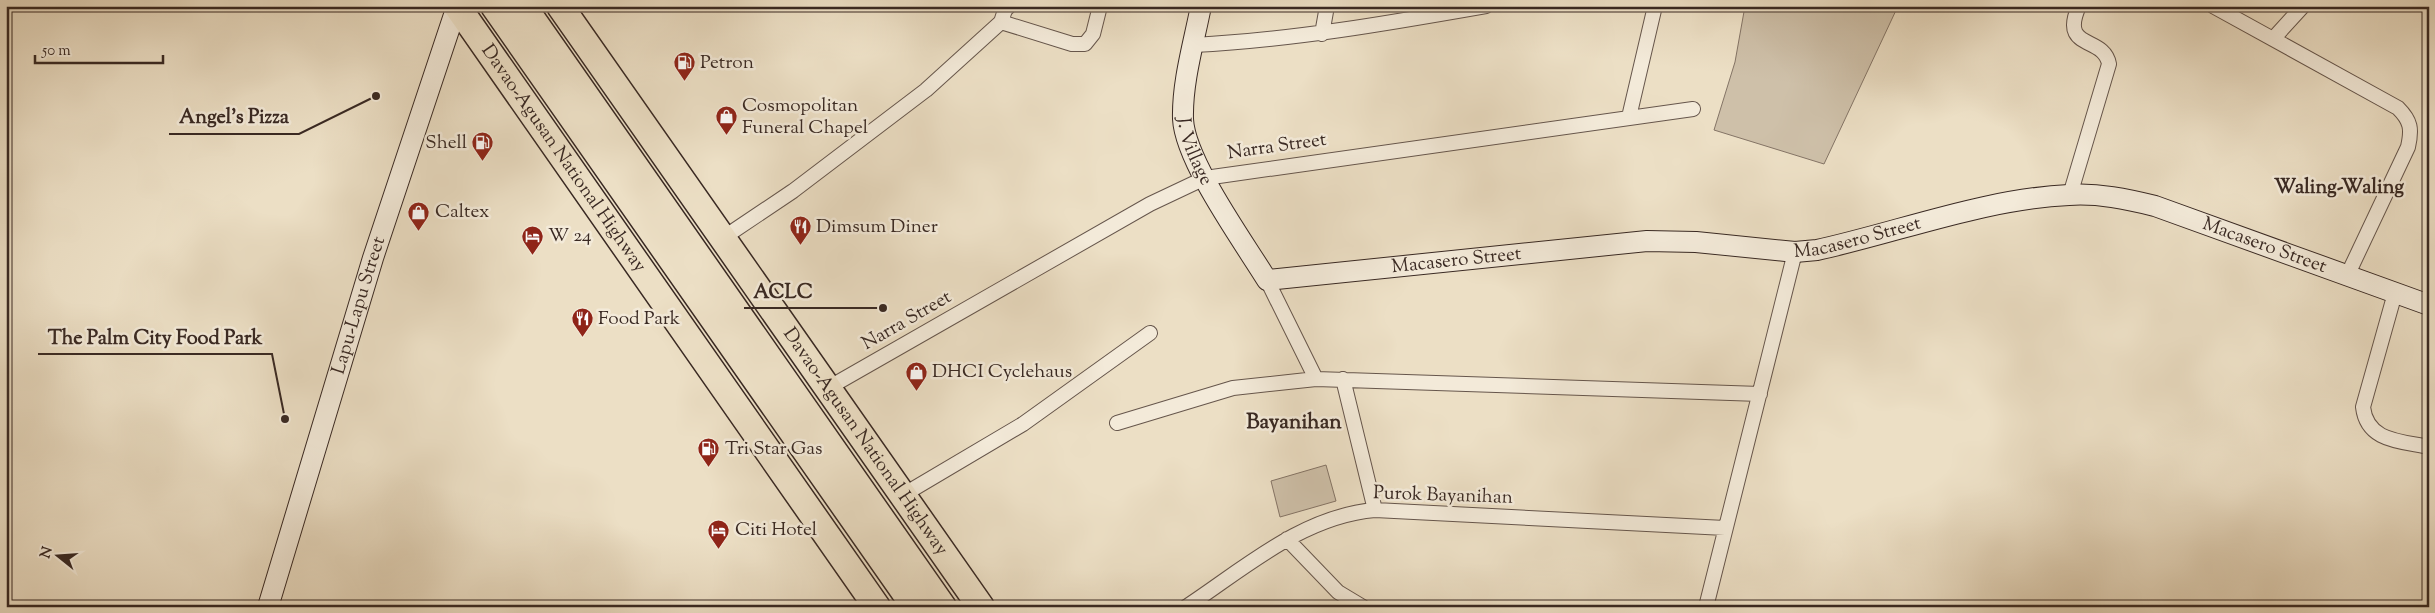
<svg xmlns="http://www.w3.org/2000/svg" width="2435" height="613" viewBox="0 0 2435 613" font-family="'Sorts Mill Goudy',serif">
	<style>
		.green { fill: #cec0a9; stroke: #847466 }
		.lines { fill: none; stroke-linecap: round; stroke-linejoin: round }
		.street-casing { stroke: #66564c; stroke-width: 16 }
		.secondary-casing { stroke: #392923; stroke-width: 22 }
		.highway-casing { stroke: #392923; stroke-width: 29 }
		.street { stroke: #f3ead9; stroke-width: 14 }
		.secondary { stroke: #f3ead9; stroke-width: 20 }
		.highway { stroke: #ecdfc5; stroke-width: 26 }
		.labels { text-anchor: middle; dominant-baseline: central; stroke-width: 5; stroke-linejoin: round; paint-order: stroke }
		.poi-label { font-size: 19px; fill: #392923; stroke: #f3ead9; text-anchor: start }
		.street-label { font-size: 19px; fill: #392923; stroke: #f3ead9 }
		.neighbourhood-label { font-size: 20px; font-weight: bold; fill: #392923; stroke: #f3ead9 }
		.quarter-label { font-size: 21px; font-weight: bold; fill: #392923; stroke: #f3ead9 }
		.leader { fill: none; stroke: #392923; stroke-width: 2 }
		.callout-dot { fill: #392923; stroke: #f3ead9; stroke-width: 2 }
		.callout-label { font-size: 20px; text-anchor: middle; font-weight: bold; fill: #392923; stroke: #f3ead9; stroke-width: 5; stroke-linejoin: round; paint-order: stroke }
	</style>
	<rect width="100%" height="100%" fill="#ecdfc5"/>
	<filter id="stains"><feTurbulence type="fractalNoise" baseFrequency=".004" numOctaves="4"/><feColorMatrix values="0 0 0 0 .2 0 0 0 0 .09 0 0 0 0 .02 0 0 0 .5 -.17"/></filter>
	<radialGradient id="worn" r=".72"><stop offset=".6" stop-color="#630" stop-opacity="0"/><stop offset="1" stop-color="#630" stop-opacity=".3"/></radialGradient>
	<path class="green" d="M 1745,6 L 1898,6 L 1824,164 L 1714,130 L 1735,62 Z
		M 1326,465 L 1336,501 L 1280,517 L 1271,481 Z"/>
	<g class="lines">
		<defs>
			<path id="street" d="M 1009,6 L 1005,10 L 1001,22 L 1072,44 L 1085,44 L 1093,34 L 1100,6
				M 2213,6 L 2398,108 C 2411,121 2412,129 2408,147 L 2348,274
				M 1322,34 L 1327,6
				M 2273,39 L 2303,6
				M 1194,45 C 1292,40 1389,23 1486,6
				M 1629,117 L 1655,6
				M 2070,195 L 2109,64 C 2104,35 2059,51 2079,6
				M 723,238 L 793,191 L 926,90 L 1001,22
				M 1267,280 L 1316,379
				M 2395,293 L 2363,407 C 2367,442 2401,441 2429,447
				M 1343,379 L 1375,510
				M 828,388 L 1150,204 L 1205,178 L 1693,109
				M 1117,423 L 1233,388 L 1316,379 L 1760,394
				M 903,495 L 1023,424 L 1150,333
				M 1287,539 L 1338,592 L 1363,607
				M 1186,607 C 1245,568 1303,516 1375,510 L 1725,528
				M 1706,607 L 1795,252"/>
			<g id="secondary">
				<path id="s1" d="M 1201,6 C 1194,42 1182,82 1183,119 C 1185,161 1243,241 1267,280 L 1647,241 L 1696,242 L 1795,252 L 1817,250 C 1899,232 1984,199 2069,195 C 2098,193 2127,199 2155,206 L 2429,305"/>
				<path id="s2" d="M 268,607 L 373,258 L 457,6"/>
			</g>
			<g id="highway">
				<path id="s3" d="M 457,6 L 877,607"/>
				<path d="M 494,6 L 915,607"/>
				<path d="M 523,6 L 943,607"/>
				<path id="s4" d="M 560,6 L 981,607"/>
			</g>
		</defs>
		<use href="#street" class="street-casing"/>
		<use href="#secondary" class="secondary-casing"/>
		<use href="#highway" class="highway-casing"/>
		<use href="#street" class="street"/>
		<use href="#secondary" class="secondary"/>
		<use href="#highway" class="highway"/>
	</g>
	<defs>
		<symbol id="fuel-pin" viewBox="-11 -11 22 30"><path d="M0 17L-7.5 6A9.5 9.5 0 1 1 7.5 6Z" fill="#8f2418" stroke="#f3ead9"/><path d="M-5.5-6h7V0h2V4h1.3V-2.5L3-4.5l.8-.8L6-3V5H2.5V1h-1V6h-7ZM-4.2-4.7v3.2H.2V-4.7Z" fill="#fff"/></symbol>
		<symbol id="shop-pin" viewBox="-11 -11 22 30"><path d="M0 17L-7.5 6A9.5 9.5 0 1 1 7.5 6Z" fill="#8f2418" stroke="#f3ead9"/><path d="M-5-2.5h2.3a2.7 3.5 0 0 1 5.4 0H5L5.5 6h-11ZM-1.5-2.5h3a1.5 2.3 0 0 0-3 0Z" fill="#fff"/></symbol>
		<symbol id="restaurant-pin" viewBox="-11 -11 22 30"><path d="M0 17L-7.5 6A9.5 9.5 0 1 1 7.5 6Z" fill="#8f2418" stroke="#f3ead9"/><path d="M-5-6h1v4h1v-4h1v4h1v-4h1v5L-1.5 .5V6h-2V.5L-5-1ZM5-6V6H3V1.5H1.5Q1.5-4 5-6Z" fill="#fff"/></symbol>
		<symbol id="hotel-pin" viewBox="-11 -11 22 30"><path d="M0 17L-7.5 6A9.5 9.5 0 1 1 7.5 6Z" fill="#8f2418" stroke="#f3ead9"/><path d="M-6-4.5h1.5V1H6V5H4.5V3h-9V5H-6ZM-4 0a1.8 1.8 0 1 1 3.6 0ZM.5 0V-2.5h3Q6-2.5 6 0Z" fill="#fff"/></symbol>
	</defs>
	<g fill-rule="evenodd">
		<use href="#fuel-pin" x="672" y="50" width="25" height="34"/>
		<use href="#shop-pin" x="714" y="104" width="25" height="34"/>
		<use href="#fuel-pin" x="470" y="130" width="25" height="34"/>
		<use href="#shop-pin" x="406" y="200" width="25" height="34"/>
		<use href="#restaurant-pin" x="788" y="214" width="25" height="34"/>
		<use href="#hotel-pin" x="520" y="224" width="25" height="34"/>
		<use href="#restaurant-pin" x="570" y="306" width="25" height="34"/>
		<use href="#shop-pin" x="904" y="360" width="25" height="34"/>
		<use href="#fuel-pin" x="696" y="436" width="25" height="34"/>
		<use href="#hotel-pin" x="706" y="518" width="25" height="34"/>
	</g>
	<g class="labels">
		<g class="poi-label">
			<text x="700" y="63">Petron</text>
			<text x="742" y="106">Cosmopolitan<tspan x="742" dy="22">Funeral Chapel</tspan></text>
			<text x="467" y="143" text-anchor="end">Shell</text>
			<text x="435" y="212">Caltex</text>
			<text x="816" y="227">Dimsum Diner</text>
			<text x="548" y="236">W 24</text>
			<text x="598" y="319">Food Park</text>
			<text x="932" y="372">DHCI Cyclehaus</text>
			<text x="725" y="449">Tri Star Gas</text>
			<text x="735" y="530">Citi Hotel</text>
		</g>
		<g class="street-label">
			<text transform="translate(1277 147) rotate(-8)">Narra Street</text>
			<text stroke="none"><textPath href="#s1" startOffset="149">J. Village</textPath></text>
			<text stroke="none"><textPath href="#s3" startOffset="186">Davao-Agusan National Highway</textPath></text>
			<text stroke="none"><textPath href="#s1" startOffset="892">Macasero Street</textPath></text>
			<text stroke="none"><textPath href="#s1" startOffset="1312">Macasero Street</textPath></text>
			<text stroke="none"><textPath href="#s1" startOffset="488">Macasero Street</textPath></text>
			<text stroke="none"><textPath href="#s2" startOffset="315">Lapu-Lapu Street</textPath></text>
			<text transform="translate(907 321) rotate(-30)">Narra Street</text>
			<text stroke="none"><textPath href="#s4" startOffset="532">Davao-Agusan National Highway</textPath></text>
			<text transform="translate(1443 496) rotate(2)">Purok Bayanihan</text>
		</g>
		<g class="neighbourhood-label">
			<text x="2339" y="188">Waling-Waling</text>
		</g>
		<g class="quarter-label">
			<text x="1294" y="423">Bayanihan</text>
		</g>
	</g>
	<path class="leader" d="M376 96L299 134H169M883 308L823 308H744M285 419L272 354H38"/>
	<g class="callout-dot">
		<circle cx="376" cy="96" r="5"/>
		<circle cx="883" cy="308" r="5"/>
		<circle cx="285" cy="419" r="5"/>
	</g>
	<g class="callout-label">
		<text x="234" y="123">Angel's Pizza</text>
		<text x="783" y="298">ACLC</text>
		<text x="155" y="344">The Palm City Food Park</text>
	</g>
	<rect width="2435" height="613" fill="none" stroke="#ecdfc5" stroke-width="25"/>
	<rect x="8" y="8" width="2420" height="598" fill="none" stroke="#392923" stroke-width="2.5"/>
	<rect x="12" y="12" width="2410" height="588" fill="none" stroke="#392923"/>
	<g transform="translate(58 556) rotate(287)" stroke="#f3ead9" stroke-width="4" paint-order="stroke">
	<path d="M0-4L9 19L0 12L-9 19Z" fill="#392923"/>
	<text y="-8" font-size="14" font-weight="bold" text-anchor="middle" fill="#392923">N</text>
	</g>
	<path d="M35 55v8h128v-8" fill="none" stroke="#392923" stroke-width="2.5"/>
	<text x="42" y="55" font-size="15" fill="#392923" stroke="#f3ead9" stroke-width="4" paint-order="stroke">50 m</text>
	<rect width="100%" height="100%" filter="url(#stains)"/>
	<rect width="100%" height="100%" fill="url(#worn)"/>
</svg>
